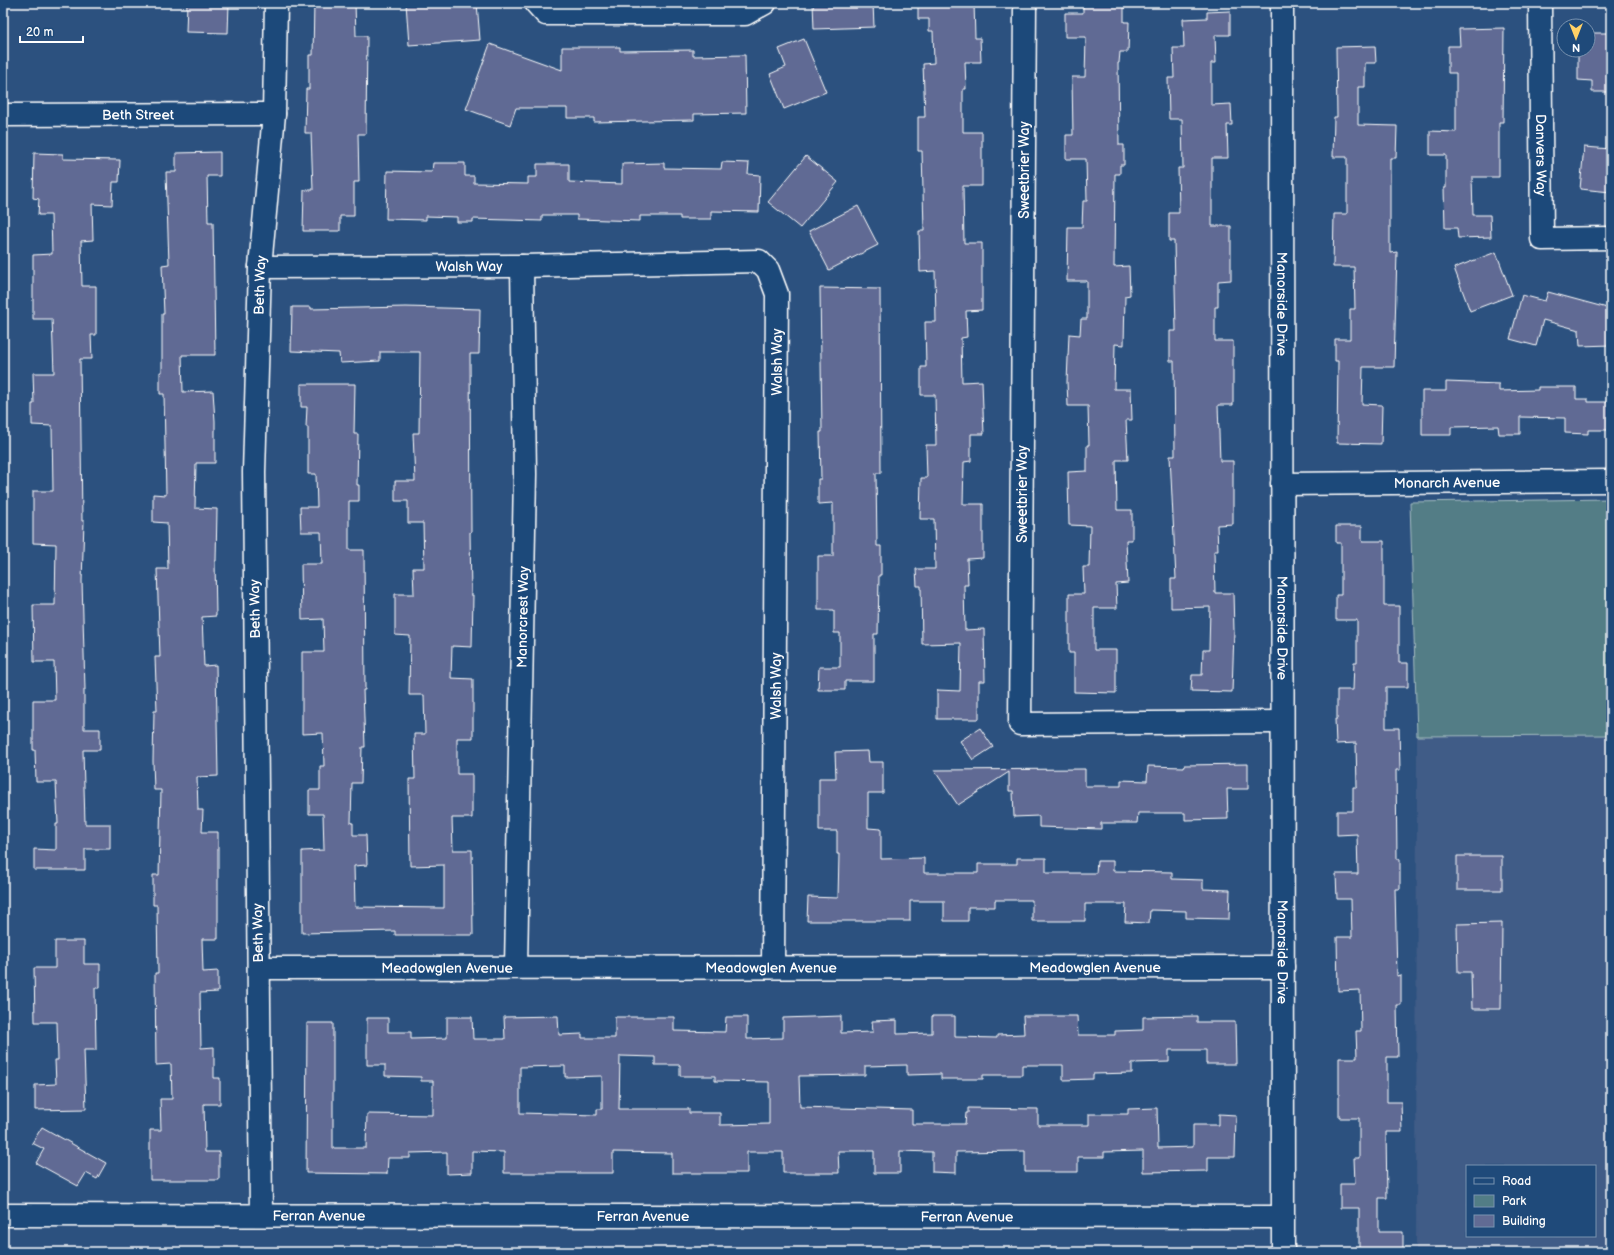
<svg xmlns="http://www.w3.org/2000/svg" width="1614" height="1255" viewBox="0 0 1614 1255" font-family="'Balsamiq Sans',sans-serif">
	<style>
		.built { fill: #405c87; fill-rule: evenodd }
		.green { fill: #527d86; stroke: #a8bec2 }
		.building { fill: #616b94; stroke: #fff; fill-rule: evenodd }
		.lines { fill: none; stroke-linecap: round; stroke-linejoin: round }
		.street-casing { stroke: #fff; stroke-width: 25 }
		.street { stroke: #1f4a7a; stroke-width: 22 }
		.labels { text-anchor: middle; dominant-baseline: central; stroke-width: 4; stroke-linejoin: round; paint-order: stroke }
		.street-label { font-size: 14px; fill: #fff; stroke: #1f4a7a }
	</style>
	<rect width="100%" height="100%" fill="#2c517f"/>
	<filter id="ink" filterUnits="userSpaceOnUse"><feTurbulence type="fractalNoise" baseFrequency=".025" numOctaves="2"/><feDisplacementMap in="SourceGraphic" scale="8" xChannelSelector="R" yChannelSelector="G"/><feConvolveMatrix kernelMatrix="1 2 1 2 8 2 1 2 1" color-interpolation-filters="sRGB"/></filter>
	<g filter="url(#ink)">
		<path class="built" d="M 1611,735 L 1611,1252 L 1416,1252 L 1417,736 ZM 1467,1166 L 1595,1166 L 1595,1236 L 1467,1236 Z"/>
		<path class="green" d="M 1611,499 L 1611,735 L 1417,736 L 1410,502 Z"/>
		<path class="building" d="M 187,3 L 229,3 L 228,33 L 186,32 Z
			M 314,3 L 355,3 L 356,36 L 367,36 L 366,134 L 358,134 L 359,182 L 354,182 L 354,216 L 340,216 L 340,231 L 303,231 L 304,190 L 313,190 L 311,133 L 305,133 L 306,89 L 309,89 L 309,55 L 313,55 Z
			M 406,3 L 477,3 L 480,40 L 409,45 Z
			M 813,3 L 873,3 L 874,27 L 814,29 Z
			M 918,3 L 974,3 L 975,38 L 980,38 L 981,62 L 965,62 L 966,89 L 963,89 L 963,132 L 982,132 L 982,186 L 963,186 L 964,243 L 982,243 L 982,310 L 966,311 L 967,337 L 961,338 L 962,382 L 982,381 L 983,410 L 984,434 L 971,434 L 971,461 L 964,462 L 963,504 L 983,504 L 983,558 L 967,559 L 968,585 L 964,585 L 965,630 L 984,629 L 985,681 L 979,681 L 979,719 L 937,719 L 937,690 L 960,691 L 961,643 L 922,644 L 921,586 L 917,586 L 916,569 L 935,569 L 934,519 L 920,519 L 921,478 L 927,478 L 926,445 L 936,445 L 935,395 L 921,395 L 921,367 L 926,367 L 925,322 L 936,322 L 935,271 L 920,272 L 919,231 L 924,231 L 922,151 L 918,151 L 918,117 L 925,117 L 923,64 L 934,63 L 933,31 L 929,31 L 929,19 L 918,19 Z
			M 1083,3 L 1124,3 L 1124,22 L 1129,22 L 1128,52 L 1120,52 L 1119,63 L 1118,63 L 1119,145 L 1124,145 L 1124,165 L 1120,165 L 1120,174 L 1115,174 L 1114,267 L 1129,266 L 1130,295 L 1125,296 L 1124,345 L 1115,344 L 1114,389 L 1131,389 L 1132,420 L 1126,420 L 1128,460 L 1116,460 L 1117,510 L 1132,510 L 1132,540 L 1126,540 L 1128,583 L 1116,584 L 1117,608 L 1094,608 L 1094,650 L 1116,650 L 1116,693 L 1074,692 L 1074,653 L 1069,653 L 1069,594 L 1084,594 L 1083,567 L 1089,567 L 1090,526 L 1069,525 L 1068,472 L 1087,471 L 1087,445 L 1089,445 L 1088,406 L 1068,406 L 1067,382 L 1069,334 L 1080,335 L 1081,319 L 1087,319 L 1087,281 L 1067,281 L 1068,227 L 1082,227 L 1083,201 L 1087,201 L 1086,159 L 1066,159 L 1066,135 L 1073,135 L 1072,77 L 1085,77 L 1086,37 L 1065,37 L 1065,13 L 1083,13 Z
			M 1230,11 L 1230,35 L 1215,35 L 1216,63 L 1211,63 L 1211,105 L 1231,104 L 1232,125 L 1227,125 L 1228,158 L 1212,158 L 1212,226 L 1231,226 L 1231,280 L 1218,281 L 1218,307 L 1215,307 L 1215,341 L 1233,341 L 1233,405 L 1218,405 L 1220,461 L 1233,461 L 1233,524 L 1217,525 L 1218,551 L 1214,551 L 1215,593 L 1233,593 L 1234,631 L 1232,692 L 1191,691 L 1192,675 L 1202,675 L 1203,650 L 1209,650 L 1210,607 L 1171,608 L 1171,579 L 1176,579 L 1170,456 L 1175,456 L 1174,361 L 1170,361 L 1170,331 L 1176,331 L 1174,241 L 1169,241 L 1169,213 L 1179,213 L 1178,168 L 1183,168 L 1182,119 L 1169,119 L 1168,78 L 1174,78 L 1173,48 L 1184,48 L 1183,19 L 1207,18 L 1207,12 Z
			M 1504,28 L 1503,122 L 1499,122 L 1499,177 L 1472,177 L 1473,215 L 1490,215 L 1491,237 L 1458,238 L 1457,228 L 1445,228 L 1444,188 L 1446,188 L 1446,155 L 1430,155 L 1430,131 L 1456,132 L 1456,73 L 1448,73 L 1448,46 L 1460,46 L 1459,29 Z
			M 1588,33 L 1611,33 L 1611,92 L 1592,92 L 1592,81 L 1578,80 L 1578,50 L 1588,50 Z
			M 804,39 L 826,92 L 784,109 L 770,74 L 786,67 L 779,49 Z
			M 490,44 L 562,70 L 562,47 L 620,47 L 620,51 L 693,50 L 693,56 L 745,55 L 746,113 L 694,114 L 694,120 L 594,122 L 594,118 L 567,118 L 567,108 L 516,108 L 510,125 L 466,109 Z
			M 1375,46 L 1376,63 L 1365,63 L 1365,87 L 1358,87 L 1358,125 L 1397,126 L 1396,158 L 1390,158 L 1390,253 L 1397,252 L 1394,367 L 1363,367 L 1362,404 L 1382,405 L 1381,444 L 1337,443 L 1338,361 L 1335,361 L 1335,339 L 1350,339 L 1350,309 L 1355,309 L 1354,267 L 1333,267 L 1334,214 L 1347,214 L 1347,157 L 1333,157 L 1334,117 L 1337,117 L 1336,47 Z
			M 1584,147 L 1611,149 L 1611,192 L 1580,189 Z
			M 220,152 L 220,176 L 207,176 L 208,222 L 213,222 L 215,355 L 182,355 L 183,392 L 213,391 L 215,421 L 215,463 L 196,463 L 195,508 L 217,509 L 216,561 L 215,561 L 216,616 L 202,617 L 204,666 L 216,665 L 218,776 L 197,777 L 198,810 L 203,810 L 202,832 L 218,832 L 218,939 L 202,939 L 203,972 L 218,971 L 218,992 L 200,993 L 201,1048 L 214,1047 L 214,1078 L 220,1078 L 220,1104 L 204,1104 L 205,1152 L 219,1152 L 219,1180 L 150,1180 L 150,1130 L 161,1130 L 160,1099 L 172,1099 L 171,1064 L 156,1065 L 155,973 L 158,973 L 157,905 L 153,905 L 153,875 L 159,875 L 161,790 L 154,790 L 153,761 L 154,711 L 157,711 L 155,657 L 160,657 L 157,569 L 168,569 L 167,523 L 153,522 L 153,494 L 166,495 L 164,394 L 160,394 L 160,372 L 162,372 L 162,314 L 164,314 L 162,265 L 169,264 L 166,172 L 176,172 L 176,153 Z
			M 34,153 L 63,154 L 63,159 L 120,160 L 119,182 L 113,182 L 112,205 L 92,204 L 93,240 L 81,241 L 82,286 L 96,286 L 96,335 L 91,335 L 92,359 L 80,359 L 82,521 L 84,521 L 82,581 L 85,690 L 84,690 L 84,729 L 100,729 L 100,750 L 83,750 L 85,824 L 110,824 L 110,849 L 85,849 L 85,870 L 34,870 L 34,849 L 56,850 L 56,824 L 58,824 L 56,782 L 36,782 L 35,750 L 33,750 L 33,700 L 55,700 L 54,662 L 34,662 L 33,605 L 55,605 L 56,544 L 33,543 L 33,491 L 53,491 L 52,426 L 32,425 L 32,404 L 34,404 L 33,373 L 54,373 L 52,319 L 33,319 L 33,255 L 52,254 L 51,215 L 38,215 L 39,199 L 33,198 Z
			M 806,156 L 838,182 L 800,228 L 768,202 Z
			M 722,162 L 749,163 L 748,174 L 760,175 L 759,212 L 711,211 L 711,219 L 680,219 L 680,216 L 640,216 L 640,221 L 577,219 L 577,215 L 542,215 L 542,221 L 473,219 L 473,222 L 457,222 L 457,217 L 426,216 L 426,220 L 386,219 L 387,171 L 432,172 L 433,163 L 465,163 L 465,176 L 474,176 L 474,183 L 528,184 L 528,177 L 537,177 L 537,164 L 569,164 L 569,182 L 622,184 L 622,164 L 664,163 L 664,168 L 721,169 Z
			M 858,206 L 878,245 L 829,270 L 809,231 Z
			M 1496,252 L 1512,295 L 1470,311 L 1454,268 Z
			M 820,288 L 880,289 L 881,473 L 876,473 L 877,546 L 881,546 L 881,575 L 879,575 L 878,634 L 874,634 L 874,681 L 845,681 L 845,690 L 818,690 L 819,667 L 840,667 L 840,633 L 834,633 L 834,610 L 818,610 L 818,556 L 833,556 L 833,503 L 818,504 L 818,479 L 821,479 L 820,432 L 822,432 Z
			M 1548,292 L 1611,309 L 1611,345 L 1580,346 L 1579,330 L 1543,320 L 1536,346 L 1510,339 L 1522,295 L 1545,301 Z
			M 292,307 L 311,307 L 311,309 L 406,307 L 480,309 L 479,354 L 470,354 L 471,532 L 470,532 L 471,595 L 473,595 L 472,647 L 452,646 L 451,678 L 473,679 L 473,738 L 457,738 L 457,774 L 472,774 L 472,818 L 452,818 L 453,850 L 472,850 L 473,935 L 395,935 L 395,931 L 302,933 L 302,851 L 324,850 L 323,814 L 309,814 L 309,790 L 320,790 L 320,766 L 324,766 L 323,733 L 302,734 L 302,652 L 324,652 L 323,619 L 302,620 L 301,564 L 322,564 L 321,532 L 301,532 L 300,507 L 317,507 L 316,474 L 308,474 L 308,427 L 306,427 L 307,407 L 301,407 L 301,384 L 355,384 L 354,434 L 358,434 L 357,485 L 359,485 L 359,501 L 349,501 L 349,550 L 364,550 L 365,690 L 363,690 L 365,747 L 362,747 L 361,783 L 352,783 L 351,823 L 353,823 L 353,835 L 366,835 L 367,865 L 354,866 L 355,907 L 444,908 L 444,865 L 410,866 L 409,779 L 415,779 L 414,734 L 425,734 L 424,695 L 409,695 L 410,636 L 395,635 L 395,594 L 414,594 L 413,568 L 424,568 L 423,523 L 408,523 L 408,501 L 395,501 L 395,481 L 415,481 L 413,433 L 419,433 L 420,352 L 380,352 L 380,361 L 340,363 L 339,353 L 291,351 Z
			M 1446,382 L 1499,384 L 1499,391 L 1538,390 L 1538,387 L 1576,387 L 1576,399 L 1588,399 L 1588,402 L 1611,402 L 1611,430 L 1588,430 L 1588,434 L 1565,433 L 1565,418 L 1520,417 L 1520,434 L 1499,434 L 1498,426 L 1451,427 L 1451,435 L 1422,435 L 1422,391 L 1446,391 Z
			M 1336,526 L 1362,526 L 1362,541 L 1384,541 L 1384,606 L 1399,606 L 1399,663 L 1408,663 L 1408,687 L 1386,687 L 1386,728 L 1399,728 L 1400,770 L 1396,770 L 1397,859 L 1400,859 L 1400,889 L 1395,889 L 1397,976 L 1401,975 L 1401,1005 L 1397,1005 L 1398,1057 L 1387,1057 L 1387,1102 L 1401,1102 L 1402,1132 L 1386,1132 L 1387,1198 L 1379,1198 L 1379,1232 L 1403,1232 L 1403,1252 L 1359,1252 L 1359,1208 L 1340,1208 L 1340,1184 L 1355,1184 L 1354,1158 L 1359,1158 L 1359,1118 L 1339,1118 L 1339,1058 L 1357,1058 L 1356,1031 L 1361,1031 L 1360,990 L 1338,991 L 1337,937 L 1352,937 L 1351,899 L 1337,899 L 1336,874 L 1358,874 L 1357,834 L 1337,835 L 1337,811 L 1353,811 L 1353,787 L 1357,787 L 1356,743 L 1336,744 L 1335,719 L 1337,719 L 1337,690 L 1353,690 L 1354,662 L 1357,662 L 1357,620 L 1336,620 L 1336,595 L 1341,595 L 1341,543 L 1336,543 Z
			M 980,728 L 993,747 L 973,760 L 960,741 Z
			M 868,751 L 869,762 L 883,762 L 883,793 L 868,793 L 868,828 L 881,829 L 881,859 L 924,858 L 924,873 L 978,873 L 978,864 L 1017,864 L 1017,858 L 1046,858 L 1046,873 L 1096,873 L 1097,861 L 1113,861 L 1113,871 L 1172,872 L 1172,879 L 1203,880 L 1203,889 L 1230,890 L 1229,919 L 1186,918 L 1186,911 L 1150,910 L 1149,923 L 1125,922 L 1126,904 L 1085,904 L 1085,921 L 1032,921 L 1032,900 L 995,900 L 995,907 L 968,907 L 968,921 L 944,921 L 944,901 L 910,901 L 910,921 L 807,921 L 808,897 L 838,898 L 839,854 L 837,854 L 837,831 L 819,831 L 819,778 L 836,778 L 835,752 Z
			M 1248,764 L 1248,789 L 1227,789 L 1228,819 L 1185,820 L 1185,813 L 1138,813 L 1137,823 L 1101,823 L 1101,829 L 1039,827 L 1039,816 L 1014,817 L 1013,791 L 1009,791 L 1009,772 L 958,805 L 934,770 L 1085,769 L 1085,786 L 1121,786 L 1121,780 L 1147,781 L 1148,766 L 1184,767 L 1184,765 Z
			M 1457,856 L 1502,856 L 1502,890 L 1457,890 Z
			M 1502,923 L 1501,1009 L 1472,1009 L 1471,972 L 1458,972 L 1457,924 Z
			M 55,941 L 84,941 L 84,964 L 100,964 L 100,988 L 95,988 L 96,1050 L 84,1050 L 86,1109 L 35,1110 L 35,1085 L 56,1084 L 55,1060 L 58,1060 L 57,1022 L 35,1022 L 34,968 L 55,968 Z
			M 558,1016 L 559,1035 L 582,1034 L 582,1038 L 615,1038 L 615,1017 L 674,1017 L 674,1031 L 725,1032 L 726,1017 L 747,1017 L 747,1039 L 783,1038 L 783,1018 L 841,1016 L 841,1033 L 873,1032 L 872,1021 L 897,1020 L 897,1034 L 932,1033 L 932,1016 L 955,1016 L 955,1037 L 997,1038 L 997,1035 L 1024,1034 L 1023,1016 L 1077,1016 L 1078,1035 L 1115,1035 L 1115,1031 L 1143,1030 L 1143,1017 L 1197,1016 L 1197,1022 L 1235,1022 L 1236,1064 L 1206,1064 L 1206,1050 L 1169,1050 L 1169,1062 L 1132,1063 L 1132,1073 L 1093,1074 L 1093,1079 L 1063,1080 L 1063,1065 L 1022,1065 L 1022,1075 L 983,1075 L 983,1079 L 941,1079 L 941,1074 L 907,1075 L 907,1065 L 865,1066 L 865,1075 L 799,1076 L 800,1107 L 912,1110 L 912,1124 L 965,1124 L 966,1113 L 968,1113 L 968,1108 L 1038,1109 L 1038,1125 L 1089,1125 L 1089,1114 L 1128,1114 L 1128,1109 L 1157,1108 L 1158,1148 L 1193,1147 L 1193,1125 L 1219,1125 L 1219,1114 L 1236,1115 L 1235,1157 L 1208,1157 L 1208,1171 L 1143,1172 L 1143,1151 L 1104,1152 L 1104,1157 L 1078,1157 L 1078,1172 L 1025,1172 L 1025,1151 L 956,1152 L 956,1173 L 932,1172 L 932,1152 L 900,1151 L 900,1173 L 874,1173 L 874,1151 L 838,1151 L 839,1173 L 783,1173 L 783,1152 L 747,1152 L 747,1173 L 672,1173 L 672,1153 L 613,1152 L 613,1173 L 504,1173 L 504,1152 L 472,1151 L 472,1173 L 447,1174 L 447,1152 L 410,1153 L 410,1158 L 388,1158 L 387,1174 L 306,1173 L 307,1023 L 333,1023 L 333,1148 L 366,1148 L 367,1114 L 433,1115 L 433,1081 L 421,1081 L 421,1077 L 385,1076 L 385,1065 L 367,1065 L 367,1018 L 388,1018 L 388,1032 L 411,1032 L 411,1039 L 447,1038 L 447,1017 L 472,1017 L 473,1039 L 505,1039 L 504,1017 ZM 620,1056 L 655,1057 L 655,1065 L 680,1065 L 680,1076 L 715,1076 L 715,1081 L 769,1082 L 769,1124 L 720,1125 L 720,1113 L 689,1113 L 689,1109 L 619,1109 ZM 565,1066 L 565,1077 L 602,1076 L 602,1109 L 597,1109 L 597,1115 L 520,1113 L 520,1067 Z
			M 42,1127 L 106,1163 L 97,1179 L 86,1173 L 78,1186 L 36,1163 L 44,1149 L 32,1143 Z"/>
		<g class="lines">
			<defs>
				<g id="street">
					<path d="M 536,3 L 546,14 L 745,14 L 765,3"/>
					<path d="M 1025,3 L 1020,724 L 1282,722"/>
					<path id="s1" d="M 1282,3 L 1283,1252"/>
					<path id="s2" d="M 1540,3 L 1542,239 L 1611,238"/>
					<path id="s3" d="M 3,115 L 274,114"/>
					<path id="s4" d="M 260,267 L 522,266 L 759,261 L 768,270 L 777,294 L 773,967"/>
					<path id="s5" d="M 1282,484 L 1611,481"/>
					<path id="s6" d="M 516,967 L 525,474 L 522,266"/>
					<path id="s7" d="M 259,968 L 1283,967"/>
					<path id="s8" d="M 3,1215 L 1283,1217"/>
					<path id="s9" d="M 261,1215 L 254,472 L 260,267 L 274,114 L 276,3"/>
				</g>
			</defs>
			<use href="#street" class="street-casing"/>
			<use href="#street" class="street"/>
		</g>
	</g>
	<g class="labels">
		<g class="street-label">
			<text stroke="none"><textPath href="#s3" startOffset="135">Beth Street</textPath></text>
			<text stroke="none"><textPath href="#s2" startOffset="152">Danvers Way</textPath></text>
			<text transform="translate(1024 170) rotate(-90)">Sweetbrier Way</text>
			<text stroke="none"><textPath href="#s4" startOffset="209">Walsh Way</textPath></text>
			<text stroke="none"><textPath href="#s9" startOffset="930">Beth Way</textPath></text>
			<text stroke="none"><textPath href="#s1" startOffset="301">Manorside Drive</textPath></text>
			<text transform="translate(777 362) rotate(-90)">Walsh Way</text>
			<text stroke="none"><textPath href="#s5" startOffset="165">Monarch Avenue</textPath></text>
			<text transform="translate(1022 494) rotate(-90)">Sweetbrier Way</text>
			<text transform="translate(255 609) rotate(-91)">Beth Way</text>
			<text stroke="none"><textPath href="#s6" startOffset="350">Manorcrest Way</textPath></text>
			<text stroke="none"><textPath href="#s1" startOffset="625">Manorside Drive</textPath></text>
			<text transform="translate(776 686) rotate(-90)">Walsh Way</text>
			<text transform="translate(258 933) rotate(-91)">Beth Way</text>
			<text stroke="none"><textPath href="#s1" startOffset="949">Manorside Drive</textPath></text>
			<text stroke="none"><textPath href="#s7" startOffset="512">Meadowglen Avenue</textPath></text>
			<text stroke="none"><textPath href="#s7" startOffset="836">Meadowglen Avenue</textPath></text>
			<text stroke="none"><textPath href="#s7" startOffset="188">Meadowglen Avenue</textPath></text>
			<text stroke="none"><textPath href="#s8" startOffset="316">Ferran Avenue</textPath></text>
			<text stroke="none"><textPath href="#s8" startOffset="640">Ferran Avenue</textPath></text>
			<text stroke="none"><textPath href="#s8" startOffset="964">Ferran Avenue</textPath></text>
		</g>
	</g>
	<rect width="1614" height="1255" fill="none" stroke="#1f4a7a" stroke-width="16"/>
	<rect x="8" y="8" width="1598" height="1239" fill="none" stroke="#fff" stroke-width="1.5" filter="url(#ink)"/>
	<rect x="1466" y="1165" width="130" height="72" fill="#1f4a7a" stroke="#7992af"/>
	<rect x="1474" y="1178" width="20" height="6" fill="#1f4a7a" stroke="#7992af"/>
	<text x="1502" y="1185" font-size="12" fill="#ffffff">Road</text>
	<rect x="1474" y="1195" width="20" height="12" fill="#527d86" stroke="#7992af"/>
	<text x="1502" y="1205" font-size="12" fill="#ffffff">Park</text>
	<rect x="1474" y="1215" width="20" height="12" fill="#616b94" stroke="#7992af"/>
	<text x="1502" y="1225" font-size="12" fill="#ffffff">Building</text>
	<g transform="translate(1576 38) rotate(180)"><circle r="19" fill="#1f4a7a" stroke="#7992af"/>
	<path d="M0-3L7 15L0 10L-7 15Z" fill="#ffd166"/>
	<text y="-6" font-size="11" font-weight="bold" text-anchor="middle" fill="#ffffff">N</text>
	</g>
	<path d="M20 36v6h63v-6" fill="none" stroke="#ffffff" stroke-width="2"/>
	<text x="26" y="36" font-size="12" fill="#ffffff" stroke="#1f4a7a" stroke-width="3" paint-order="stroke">20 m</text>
</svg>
